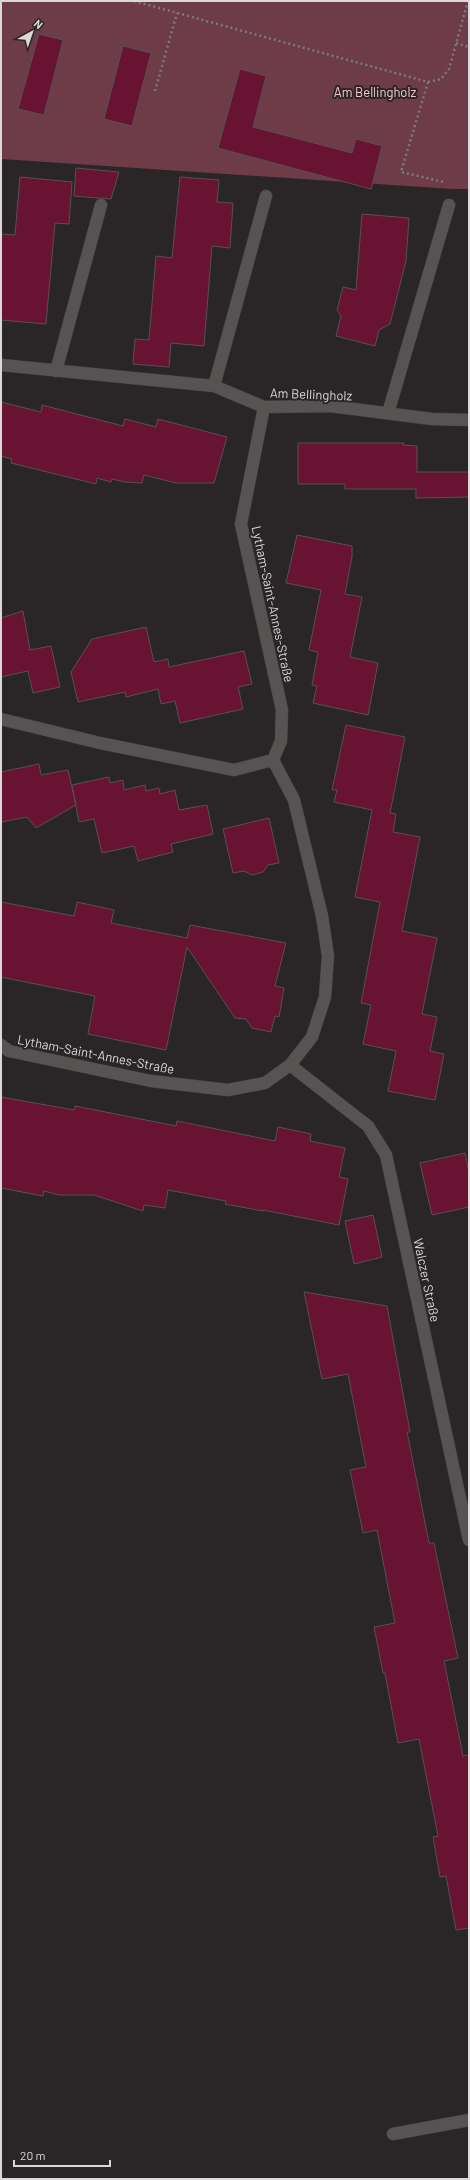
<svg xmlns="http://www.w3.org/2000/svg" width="470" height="2180" viewBox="0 0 470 2180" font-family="Barlow,sans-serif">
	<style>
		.green { fill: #6e3b49 }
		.building { fill: #681332; stroke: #555152 }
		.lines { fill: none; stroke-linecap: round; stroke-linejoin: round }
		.street-casing { stroke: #464344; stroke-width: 13 }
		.path { stroke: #7d7a7b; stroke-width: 2.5; stroke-dasharray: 2 3; stroke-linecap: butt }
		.street { stroke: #565353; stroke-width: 12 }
		.labels { text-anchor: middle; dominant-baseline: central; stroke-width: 4; stroke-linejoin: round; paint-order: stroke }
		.park-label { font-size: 13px; fill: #fac7d2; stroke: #2a2627 }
		.street-label { font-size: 13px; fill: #dad8d8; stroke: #2a2627 }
	</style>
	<rect width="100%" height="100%" fill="#2a2627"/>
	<path class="green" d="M 1,1 L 469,1 L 469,189 L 452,189 L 1,159 Z"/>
	<path class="building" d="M 39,34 L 63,40 L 44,115 L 18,109 Z
		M 123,46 L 151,53 L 132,126 L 104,119 Z
		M 240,69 L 266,76 L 253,127 L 352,153 L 356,139 L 382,146 L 371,189 L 218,148 Z
		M 76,168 L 119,172 L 111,199 L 74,196 Z
		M 20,177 L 72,182 L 69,224 L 55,223 L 46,324 L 1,320 L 1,234 L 15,235 Z
		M 180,177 L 219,180 L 217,202 L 233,203 L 230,248 L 212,246 L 204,346 L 171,343 L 169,367 L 133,364 L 135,339 L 149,340 L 156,256 L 172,258 Z
		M 362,214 L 409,218 L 406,261 L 390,324 L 379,330 L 375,346 L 336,336 L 341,316 L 337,310 L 343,287 L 356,290 Z
		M 1,402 L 41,412 L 42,405 L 123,426 L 125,419 L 156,427 L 158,419 L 227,437 L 214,483 L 176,483 L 144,475 L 142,483 L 125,482 L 112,479 L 111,482 L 97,478 L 96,484 L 11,463 L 12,459 L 1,456 Z
		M 298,443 L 404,443 L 403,445 L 417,446 L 417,472 L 469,472 L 469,497 L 416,498 L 416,489 L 345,489 L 345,484 L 298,484 Z
		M 297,535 L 352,546 L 352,557 L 345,594 L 362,597 L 350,657 L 378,663 L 368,715 L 313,703 L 317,686 L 312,685 L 318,652 L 309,650 L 321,590 L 286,583 Z
		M 23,611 L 30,650 L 51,646 L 60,687 L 33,693 L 28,671 L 1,677 L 1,618 Z
		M 146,627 L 154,662 L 168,659 L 169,667 L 244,651 L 252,684 L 238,687 L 243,709 L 180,723 L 175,701 L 161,704 L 158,689 L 126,697 L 125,692 L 78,702 L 71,672 L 92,639 Z
		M 346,725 L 405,737 L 390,813 L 396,814 L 393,832 L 420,837 L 402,931 L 437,938 L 422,1014 L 437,1017 L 430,1051 L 444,1054 L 435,1100 L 388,1091 L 396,1051 L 363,1044 L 371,1005 L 361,1003 L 380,902 L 355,897 L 372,810 L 334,802 L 337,790 L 332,790 Z
		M 39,764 L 41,775 L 68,770 L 76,805 L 36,828 L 27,817 L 1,822 L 1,772 Z
		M 109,777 L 110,783 L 123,780 L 124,790 L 145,785 L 146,791 L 159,788 L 160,794 L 175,790 L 179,810 L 207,805 L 213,834 L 171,844 L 173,852 L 138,861 L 134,846 L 102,853 L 94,819 L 79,822 L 72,785 Z
		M 269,818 L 279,863 L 268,865 L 263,872 L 252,875 L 244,871 L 233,873 L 223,829 Z
		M 1,902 L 74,916 L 77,902 L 114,910 L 111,923 L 187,938 L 190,925 L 286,943 L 275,986 L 284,988 L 279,1017 L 275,1016 L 271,1032 L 252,1028 L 246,1019 L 235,1018 L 187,947 L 166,1050 L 88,1034 L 95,996 L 1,977 Z
		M 1,1097 L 74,1110 L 75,1106 L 176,1126 L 177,1121 L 275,1141 L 278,1127 L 311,1134 L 310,1141 L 345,1148 L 339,1177 L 348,1179 L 339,1225 L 263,1210 L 263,1211 L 225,1204 L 226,1201 L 168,1190 L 165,1208 L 144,1205 L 143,1211 L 94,1195 L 59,1195 L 44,1191 L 43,1196 L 1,1188 Z
		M 465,1153 L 469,1173 L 469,1207 L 432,1215 L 420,1163 Z
		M 373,1215 L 382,1257 L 354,1264 L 345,1221 Z
		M 304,1292 L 387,1306 L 410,1432 L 407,1432 L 429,1543 L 434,1543 L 458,1658 L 444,1661 L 463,1756 L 469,1755 L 469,1928 L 456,1930 L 446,1876 L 440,1877 L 433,1837 L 438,1836 L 419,1739 L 398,1743 L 385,1673 L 383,1673 L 374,1627 L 395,1623 L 377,1530 L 363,1533 L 350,1470 L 366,1467 L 348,1374 L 322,1379 Z"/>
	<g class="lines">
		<defs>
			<path id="street" d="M 1,365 L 214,386 L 264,407 L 330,406 L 432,419 L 469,420
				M 56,371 L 101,205
				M 214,386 L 266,196
				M 388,413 L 449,205
				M 1,719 L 100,743 L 234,770 L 273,760
				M 1,1045 L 9,1051 L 151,1081 L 228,1090 L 265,1083 L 290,1065 L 312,1037 L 325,997 L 328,956 L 322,916 L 294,800 L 273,760 L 281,741 L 282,710 L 241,524 L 264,407
				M 290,1065 L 368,1126 L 386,1155 L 469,1540
				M 393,2134 L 469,2120"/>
		</defs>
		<use href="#street" class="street-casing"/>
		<path class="path" d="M 134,1 L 428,82 L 441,79 L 449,69 L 468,1
			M 456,43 L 469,47
			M 428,82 L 401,172 L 444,182
			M 155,91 L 177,13"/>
		<use href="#street" class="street"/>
	</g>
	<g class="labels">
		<g class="park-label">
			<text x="375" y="92">Am Bellingholz</text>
		</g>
		<g class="street-label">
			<text transform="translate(311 394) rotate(2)">Am Bellingholz</text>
			<text transform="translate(273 604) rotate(78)">Lytham-Saint-Annes-Straße</text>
			<text transform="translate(96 1054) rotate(11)">Lytham-Saint-Annes-Straße</text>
			<text transform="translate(427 1280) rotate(78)">Walczer Straße</text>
		</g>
	</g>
	<rect width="470" height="2180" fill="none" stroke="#dad8d8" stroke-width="4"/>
	<g transform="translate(32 32) rotate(40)" stroke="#2a2627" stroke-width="3" paint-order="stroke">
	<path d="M0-3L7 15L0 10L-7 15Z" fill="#dad8d8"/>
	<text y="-6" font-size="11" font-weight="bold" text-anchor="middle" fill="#dad8d8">N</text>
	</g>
	<path d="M14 2160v6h96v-6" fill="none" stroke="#dad8d8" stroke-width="2"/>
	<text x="20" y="2160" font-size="12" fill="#dad8d8" stroke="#2a2627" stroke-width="3" paint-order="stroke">20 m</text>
</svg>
